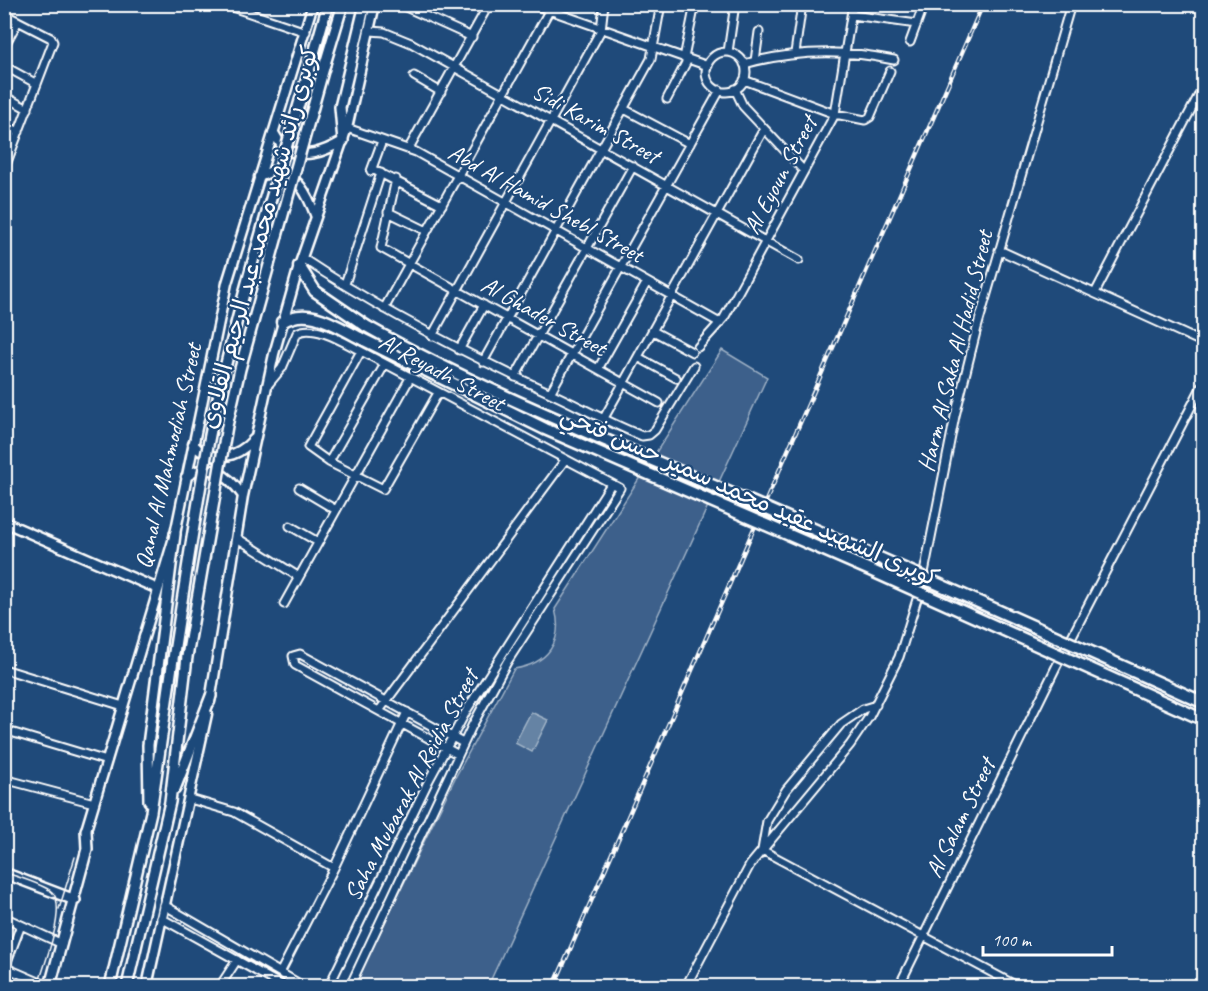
<svg xmlns="http://www.w3.org/2000/svg" width="1208" height="991" viewBox="0 0 1208 991" font-family="Caveat,'Playpen Sans Arabic',sans-serif">
	<style>
		.green { fill: #3c618b; stroke: #9eb0c5; stroke-width: 1.5 }
		.water { fill: #6583a4; stroke: #a3b5c8; stroke-width: 1.5 }
		.lines { fill: none; stroke-linecap: round; stroke-linejoin: round }
		.minor-casing { stroke: #fff; stroke-width: 11 }
		.tertiary-casing { stroke: #fff; stroke-width: 13 }
		.secondary-casing { stroke: #fff; stroke-width: 14 }
		.primary-casing { stroke: #fff; stroke-width: 15 }
		.minor { stroke: #1f4a7a; stroke-width: 7 }
		.tertiary { stroke: #1f4a7a; stroke-width: 8 }
		.secondary { stroke: #1f4a7a; stroke-width: 9 }
		.primary { stroke: #1f4a7a; stroke-width: 10 }
		.tram { stroke: #fff; stroke-width: 1.5 }
		.rail-casing { stroke: #fff; stroke-width: 4.5 }
		.rail { stroke: #1f4a7a; stroke-width: 2; stroke-dasharray: 7; stroke-linecap: butt }
		.secondary-bridge-casing { stroke: #fff; stroke-width: 14; stroke-linecap: butt }
		.primary-bridge-casing { stroke: #fff; stroke-width: 15; stroke-linecap: butt }
		.secondary-bridge { stroke: #1f4a7a; stroke-width: 9 }
		.primary-bridge { stroke: #1f4a7a; stroke-width: 10 }
		.labels { text-anchor: middle; dominant-baseline: central; stroke-width: 4.5; stroke-linejoin: round; paint-order: stroke }
		.street-label { font-size: 24px; fill: #fff; stroke: #1f4a7a }
	</style>
	<rect width="100%" height="100%" fill="#1f4a7a"/>
	<filter id="ink" filterUnits="userSpaceOnUse"><feTurbulence type="fractalNoise" baseFrequency=".0167" numOctaves="2"/><feDisplacementMap in="SourceGraphic" scale="12" xChannelSelector="R" yChannelSelector="G"/><feConvolveMatrix kernelMatrix="1 2 1 2 8 2 1 2 1" color-interpolation-filters="sRGB"/></filter>
	<g filter="url(#ink)">
		<path class="green" d="M 722,350 L 767,377 L 488,986 L 354,986 L 456,776 L 514,669 C 547,664 564,642 555,609 Z"/>
		<path class="water" d="M 531,712 L 548,720 L 532,752 L 515,743 Z"/>
		<g class="lines">
			<defs>
				<path id="minor" d="M 223,4 L 306,32
					M 399,4 L 472,37
					M 532,4 L 708,66
					M 4,14 L 51,38 L 53,42 L 4,170
					M 852,15 L 917,24
					M 370,31 L 384,32 L 411,43 L 799,260
					M 910,42 L 924,4
					M 4,47 L 18,21
					M 728,52 L 735,4
					M706 72a20 20 0 1 1 40 0a20 20 0 1 1-40 0Z
					M 795,53 L 802,4
					M 684,58 L 695,4
					M 755,61 L 759,32
					M 744,64 C 795,50 843,49 894,60
					M 4,66 L 37,84
					M 414,76 L 441,92
					M 744,80 L 835,114 L 865,120 L 870,117 L 890,71
					M 735,89 L 743,106 L 804,171
					M 4,96 L 28,109
					M 667,99 L 688,59
					M 624,109 L 690,144
					M 4,125 L 19,132
					M 347,128 L 416,152 L 720,323
					M 409,148 L 489,4
					M 372,169 L 442,205
					M 371,171 L 382,141
					M 396,179 L 381,248 L 659,403
					M 388,212 L 427,231
					M 999,250 L 1204,343
					M 302,258 C 383,312 470,356 559,397 C 586,410 614,425 642,436 L 649,435 L 655,430 L 694,366
					M 345,284 L 381,173
					M 1095,293 L 1204,85
					M 384,309 L 549,11 L 547,4
					M 653,331 L 692,352
					M 432,336 L 601,30 L 604,4
					M 698,347 L 724,318 L 835,114 L 853,4
					M 459,350 L 484,305
					M 361,351 L 308,447 L 329,462 L 383,489 L 438,393
					M 638,357 L 676,378
					M 483,362 L 651,59 L 661,4
					M 598,369 L 647,282
					M 515,377 L 633,166
					M 267,386 L 282,368 L 297,333 C 314,323 345,343 361,351 L 620,488 L 507,662 L 472,726 L 350,986
					M 550,393 L 720,90
					M 604,418 L 764,129
					M 329,462 L 385,364
					M 299,488 L 336,510
					M 290,526 L 318,542
					M 237,538 L 299,577
					M 284,604 L 410,378
					M 4,669 L 123,706
					M 379,711 L 565,460
					M 4,730 L 107,761
					M 457,754 L 295,665 L 293,656 L 300,654 L 463,743
					M 4,779 L 94,803
					M 190,799 L 234,812 L 334,868
					M 762,850 L 1017,986
					M 762,850 L 767,821 L 786,790 L 841,724 L 863,709 L 876,705
					M 164,905 L 303,986
					M 4,917 L 62,944
					M 161,918 L 283,986
					M 4,967 L 48,986
					M 5,967 L 21,925
					M 280,973 L 334,868 L 407,712
					M 220,986 L 237,960
					M 329,986 L 429,780 L 468,708 L 611,484
					M 686,986 L 750,865 L 850,745 L 869,717 L 899,657 L 922,583 L 955,416 L 977,328 L 1071,4
					M 899,986 L 1056,667 L 1204,382"/>
				<path id="tertiary" d="M 274,133 L 283,148 C 304,160 324,152 343,141
					M 259,177 L 272,171 C 299,175 307,193 316,217
					M 193,444 C 211,465 237,458 254,439
					M 186,477 C 209,459 229,476 243,496
					M 4,522 L 158,589
					M 210,702 L 243,496 L 274,354 L 299,266 L 347,128 L 375,4
					M 86,830 L 175,534 L 227,283 L 313,4
					M 147,986 L 207,714"/>
				<path id="secondary" d="M 312,60 L 328,4
					M 325,64 L 343,4
					M 343,141 L 340,107 L 365,4
					M 175,789 L 211,696
					M 149,801 L 148,745 L 175,534
					M 4,873 L 75,900
					M 50,986 L 87,849 L 86,830
					M 110,986 L 151,812 L 173,659
					M 127,986 L 170,802 L 187,657"/>
				<path id="primary" d="M 299,266 L 315,291 L 366,326
					M 282,322 C 308,305 336,326 360,338"/>
			</defs>
			<use href="#minor" class="minor-casing"/>
			<use href="#tertiary" class="tertiary-casing"/>
			<use href="#secondary" class="secondary-casing"/>
			<use href="#primary" class="primary-casing"/>
			<use href="#minor" class="minor"/>
			<use href="#tertiary" class="tertiary"/>
			<use href="#secondary" class="secondary"/>
			<use href="#primary" class="primary"/>
			<path class="tram" d="M 4,872 C 17,877 43,884 52,892 C 68,907 43,967 38,986
				M 59,909 L 75,857"/>
			<defs>
				<path id="rail" d="M 554,986 L 983,4"/>
			</defs>
			<use href="#rail" class="rail-casing"/>
			<use href="#rail" class="rail"/>
			<defs>
				<path id="secondary-bridge" d="M 187,657 L 227,426 L 240,369 L 325,64
					M 173,659 C 185,583 196,506 211,430 C 237,305 276,183 312,60"/>
				<path id="primary-bridge" d="M 366,326 C 487,394 617,444 744,499 C 898,565 1051,634 1204,703
					M 360,338 L 545,429 L 870,570 L 1204,720"/>
			</defs>
			<use href="#secondary-bridge" class="secondary-bridge-casing"/>
			<use href="#primary-bridge" class="primary-bridge-casing"/>
			<use href="#secondary-bridge" class="secondary-bridge"/>
			<use href="#primary-bridge" class="primary-bridge"/>
		</g>
	</g>
	<g class="labels">
		<g class="street-label">
			<text transform="translate(596 123) rotate(29)">Sidi Karim Street</text>
			<text transform="translate(780 175) rotate(-62)">Al Eyoun Street</text>
			<text transform="translate(546 203) rotate(29)">Abd Al Hamid Shebl Street</text>
			<text transform="translate(259 237) rotate(-75)">كوبرى رائد شهيد محمد عبد الرحيم القلاوى</text>
			<text transform="translate(544 316) rotate(29)">Al Ghader Street</text>
			<text transform="translate(955 351) rotate(-76)">Harm Al Saka Al Hadid Street</text>
			<text transform="translate(442 372) rotate(28)">Al Reyadh Street</text>
			<text transform="translate(168 456) rotate(-77)">Qanal Al Mahmodiah Street</text>
			<text transform="translate(750 496) rotate(24)">كوبرى الشهيد عقيد محمد سمير حسن فتحي</text>
			<text transform="translate(411 785) rotate(-62)">Saha Mubarak Al Reidia Street</text>
			<text transform="translate(960 818) rotate(-64)">Al Salam Street</text>
		</g>
	</g>
	<rect width="1208" height="991" fill="none" stroke="#1f4a7a" stroke-width="24"/>
	<rect x="12" y="12" width="1184" height="967" fill="none" stroke="#fff" stroke-width="2" filter="url(#ink)"/>
	<path d="M983 946v9h129v-9" fill="none" stroke="#ffffff" stroke-width="3"/>
	<text x="992" y="946" font-size="18" fill="#ffffff" stroke="#1f4a7a" stroke-width="4.5" paint-order="stroke">100 m</text>
</svg>
